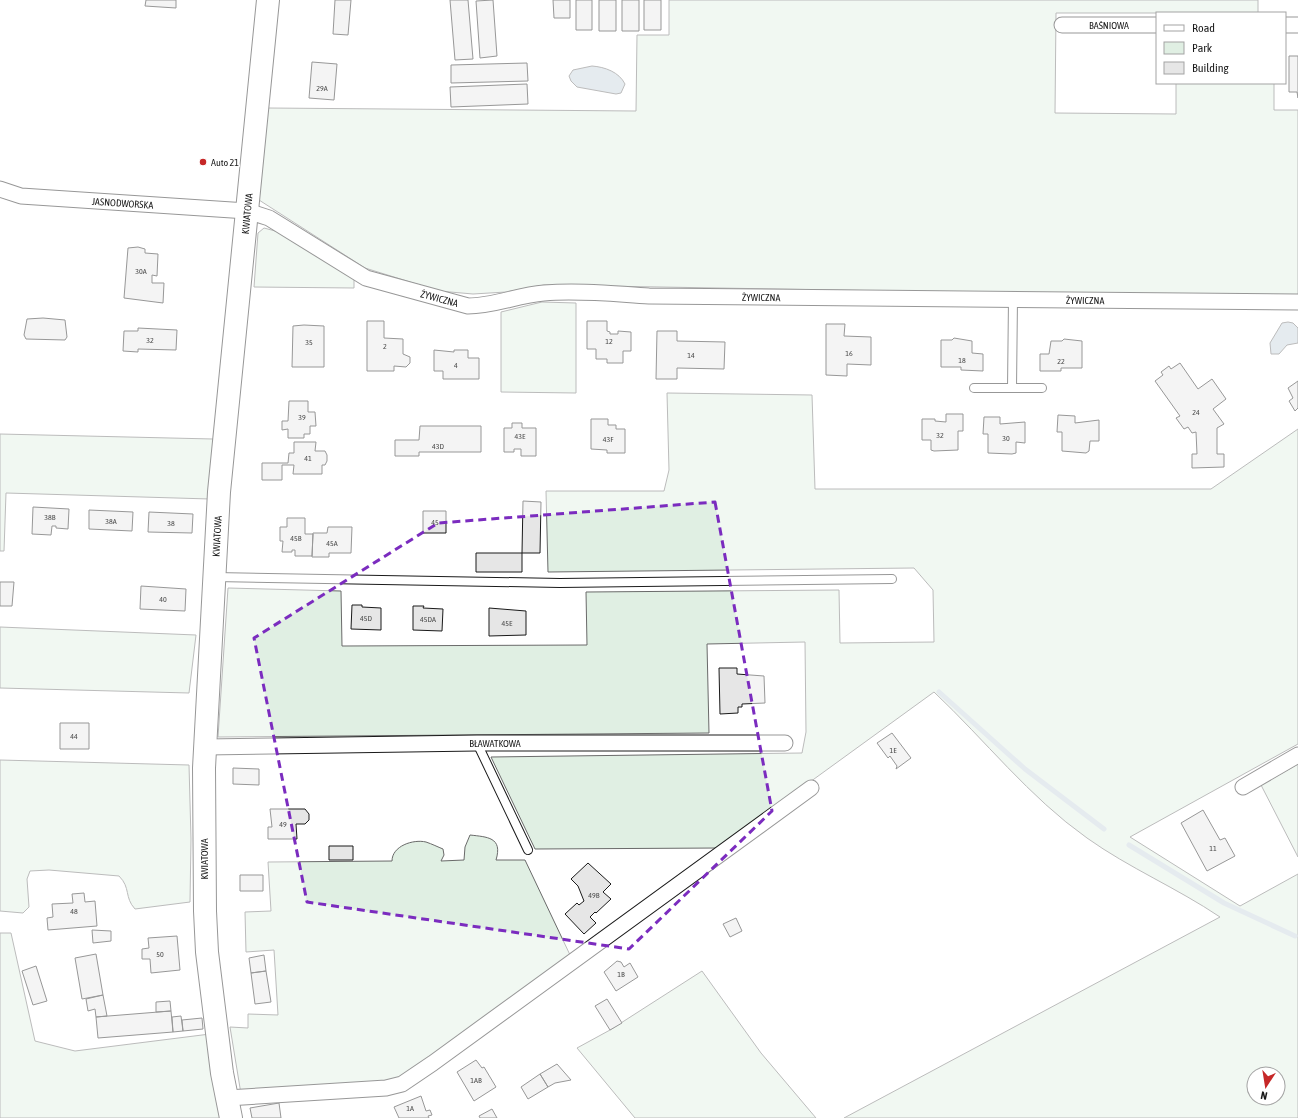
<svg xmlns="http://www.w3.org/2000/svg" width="1298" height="1118" viewBox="0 0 1298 1118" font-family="'Asap Condensed',sans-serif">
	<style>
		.green { fill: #e0efe3; stroke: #6a6a6a; fill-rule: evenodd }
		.water { fill: #c6d2dc; stroke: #6a6a6a }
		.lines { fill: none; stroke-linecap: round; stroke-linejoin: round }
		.stream { stroke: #c6d2dc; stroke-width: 5 }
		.building { fill: #e6e6e6; stroke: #1a1a1a }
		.lane-casing { stroke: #1a1a1a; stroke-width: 10 }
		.street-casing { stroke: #1a1a1a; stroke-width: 17 }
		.secondary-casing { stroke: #1a1a1a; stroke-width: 24 }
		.lane { stroke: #fff; stroke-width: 8 }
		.street { stroke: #fff; stroke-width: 15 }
		.secondary { stroke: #fff; stroke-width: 22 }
		.marked { fill: none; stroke: #7b2cbf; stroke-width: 3; stroke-dasharray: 8 5; stroke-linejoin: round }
		.poi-dot { fill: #c62828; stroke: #fff; stroke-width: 1.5 }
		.labels { text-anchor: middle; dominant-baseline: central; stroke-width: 3; stroke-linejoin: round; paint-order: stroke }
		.number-label { font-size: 8px; fill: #4d4d4d }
		.street-label { font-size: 10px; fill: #1a1a1a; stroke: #fff }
		.poi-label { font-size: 10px; fill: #1a1a1a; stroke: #fff; text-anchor: start }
	</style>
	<rect width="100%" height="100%" fill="#fff"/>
	<path class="green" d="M 669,0 L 1258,0 L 1258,13 L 1056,13 L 1055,113 L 1176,114 L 1176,83 L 1274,83 L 1274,110 L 1298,110 L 1298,298 L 544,285 L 506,292 L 473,294 L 439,291 L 365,268 L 259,200 L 268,108 L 636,111 L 637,35 L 669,35 Z
		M 264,228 L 279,232 L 354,279 L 354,288 L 254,287 L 258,233 Z
		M 542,302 L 576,303 L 576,393 L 501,392 L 501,312 Z
		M 667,393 L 812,395 L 815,489 L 1211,489 L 1298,429 L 1298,744 L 1130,837 L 1240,906 L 1298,874 L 1298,1118 L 844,1118 L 1220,917 C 1177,888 1129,868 1087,838 C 1029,797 985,740 934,692 L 719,848 L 535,849 L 491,757 L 802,753 L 806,732 L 805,642 L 707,644 L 709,733 L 218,737 L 228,588 L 341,591 L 342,646 L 587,645 L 586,592 L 839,590 L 840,643 L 934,642 L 933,590 L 914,568 L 548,572 L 546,491 L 664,491 L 669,470 ZM 1254,1074 L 1278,1074 L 1278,1098 L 1254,1098 Z
		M 0,434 L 213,439 L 210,499 L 6,493 L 4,551 L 0,551 Z
		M 0,627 L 196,635 L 189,693 L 0,688 Z
		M 0,760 L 189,765 L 191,839 L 190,902 L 135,909 C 124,897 131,888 119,876 L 49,870 L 30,871 L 27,879 L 29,907 L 23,913 L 0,911 Z
		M 1298,764 L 1298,857 L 1261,785 Z
		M 470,835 C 487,837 503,837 496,860 L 525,860 L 571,957 L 395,1081 L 241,1094 L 230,1027 L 248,1028 L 248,1014 L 278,1015 L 274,950 L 246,952 L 245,912 L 271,911 L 268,862 L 392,861 C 392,846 413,839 426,842 C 432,844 438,847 443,849 L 444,855 L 441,861 L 464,860 L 465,847 Z
		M 0,933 L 11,933 L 35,1041 L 75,1051 L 210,1034 L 224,1118 L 0,1118 Z
		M 702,971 L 761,1053 L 816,1118 L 635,1118 L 577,1048 L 610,1030 Z"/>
	<path class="water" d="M 592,66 C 605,67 619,72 625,84 L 621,93 L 616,94 L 577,87 L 571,81 L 569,76 L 573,70 Z
		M 1288,322 L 1293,323 L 1298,328 L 1298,343 L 1287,345 L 1279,354 L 1271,354 L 1270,343 L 1282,323 Z"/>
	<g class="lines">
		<path class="stream" d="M 939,692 L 1025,769 L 1104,829
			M 1129,845 L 1224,903 L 1295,936"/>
	</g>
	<path class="building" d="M 146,0 L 176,0 L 176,8 L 145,6 Z
		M 335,0 L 351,0 L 348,35 L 333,34 Z
		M 450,0 L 468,0 L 473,59 L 455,60 Z
		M 493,0 L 497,56 L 480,58 L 476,1 Z
		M 553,0 L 570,0 L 570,18 L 554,18 Z
		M 576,0 L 592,0 L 592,30 L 576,30 Z
		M 599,0 L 616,0 L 616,31 L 599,31 Z
		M 622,0 L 639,0 L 639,31 L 622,31 Z
		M 644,0 L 661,0 L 661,30 L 644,30 Z
		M 1289,56 L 1298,56 L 1298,98 L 1297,92 L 1289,92 Z
		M 312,62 L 337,64 L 334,100 L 309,98 Z
		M 527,63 L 528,81 L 451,83 L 451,65 Z
		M 527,84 L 528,104 L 451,107 L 450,87 Z
		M 138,247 L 145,249 L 145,253 L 158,254 L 157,276 L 152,275 L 152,283 L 164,283 L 163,303 L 124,298 L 128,248 Z
		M 43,318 L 65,320 L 67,337 L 65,340 L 26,339 L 24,335 L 27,319 Z
		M 367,321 L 384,321 L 384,338 L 403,339 L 403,354 L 410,357 L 410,363 L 406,367 L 394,366 L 394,371 L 367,371 Z
		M 587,321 L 607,321 L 607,331 L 610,332 L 610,334 L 618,334 L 618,331 L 631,332 L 631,351 L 623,351 L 623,363 L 607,363 L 607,359 L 596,359 L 596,349 L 587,349 Z
		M 826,324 L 845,324 L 844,336 L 871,337 L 871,365 L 847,364 L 847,376 L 826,375 Z
		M 304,325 L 324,326 L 324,367 L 292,367 L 293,326 Z
		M 138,328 L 177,330 L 176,350 L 138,349 L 138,352 L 123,351 L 124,331 L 138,331 Z
		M 657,331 L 677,331 L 677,341 L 725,342 L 724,369 L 677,368 L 677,379 L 656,379 Z
		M 954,338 L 972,341 L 972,353 L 983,354 L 983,371 L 961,370 L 961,367 L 941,367 L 941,340 L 952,340 Z
		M 1064,339 L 1082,341 L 1082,368 L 1061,368 L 1061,371 L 1040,371 L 1040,354 L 1049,354 L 1051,341 L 1062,341 Z
		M 434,350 L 454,352 L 454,350 L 468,350 L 468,358 L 479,358 L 479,379 L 443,379 L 443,371 L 434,371 Z
		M 1180,363 L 1198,389 L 1212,379 L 1226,399 L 1213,409 L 1224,424 L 1217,428 L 1217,454 L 1224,454 L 1224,467 L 1192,468 L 1192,454 L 1197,454 L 1196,432 L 1192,433 L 1188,427 L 1184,429 L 1176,418 L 1180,416 L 1155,381 L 1163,375 L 1161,372 L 1169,366 L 1171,369 Z
		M 1298,381 L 1298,408 L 1295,411 L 1289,401 L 1293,398 L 1288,388 Z
		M 289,401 L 308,401 L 308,412 L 315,412 L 316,426 L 310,426 L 310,434 L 304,434 L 304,438 L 288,438 L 288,429 L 282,430 L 282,421 L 288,421 Z
		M 946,414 L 963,414 L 963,431 L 958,431 L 958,450 L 934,451 L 931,450 L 931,440 L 922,440 L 922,419 L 935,419 L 935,421 L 946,422 Z
		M 1058,415 L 1075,416 L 1075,423 L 1099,420 L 1099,441 L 1090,441 L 1089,451 L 1086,453 L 1062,451 L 1062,432 L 1057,432 Z
		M 984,417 L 1000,417 L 1000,424 L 1025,422 L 1025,443 L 1016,442 L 1016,453 L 1012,454 L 988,453 L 988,434 L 983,434 Z
		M 591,419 L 608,419 L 608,425 L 616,425 L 616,429 L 625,429 L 625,453 L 607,453 L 607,450 L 591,449 Z
		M 512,423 L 522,423 L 522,428 L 536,428 L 536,456 L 521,456 L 521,449 L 514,449 L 514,452 L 504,452 L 504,428 L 512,428 Z
		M 420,426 L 481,426 L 481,452 L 419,452 L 419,456 L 395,456 L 395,440 L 419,440 Z
		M 294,442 L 316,442 L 315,451 L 325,451 L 327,455 L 327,461 L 325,465 L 322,465 L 322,474 L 293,474 L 294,465 L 282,465 L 282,480 L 262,480 L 262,463 L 288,463 L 289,453 L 294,453 Z
		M 523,501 L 541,502 L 540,553 L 522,553 Z
		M 33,507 L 69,509 L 68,529 L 56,528 L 56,526 L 52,526 L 51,535 L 32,534 Z
		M 89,510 L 133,512 L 132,531 L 89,529 Z
		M 423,511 L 446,511 L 446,533 L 423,533 Z
		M 149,512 L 193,514 L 192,533 L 148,532 Z
		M 287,518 L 305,518 L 305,534 L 313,534 L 312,556 L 295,556 L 295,550 L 292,550 L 292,552 L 282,552 L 283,541 L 280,541 L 280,527 L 287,527 Z
		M 328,527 L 352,527 L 351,553 L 329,553 L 329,557 L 312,557 L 313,533 L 327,533 Z
		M 476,553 L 522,553 L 522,572 L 476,572 Z
		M 0,582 L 14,582 L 12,606 L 0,606 Z
		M 141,586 L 186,589 L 185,611 L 140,609 Z
		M 352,605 L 362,605 L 362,607 L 381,608 L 381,630 L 351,629 Z
		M 413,606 L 424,606 L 423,608 L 443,609 L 442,631 L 413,630 Z
		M 489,608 L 526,611 L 526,635 L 489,636 Z
		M 719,668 L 737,668 L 737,674 L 764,676 L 765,703 L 742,704 L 742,707 L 738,707 L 738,713 L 720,714 Z
		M 60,723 L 89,723 L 89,749 L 60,749 Z
		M 892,733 L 911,758 L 896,769 L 897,766 L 890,756 L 888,758 L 877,743 Z
		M 233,768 L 259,769 L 259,785 L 233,784 Z
		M 270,809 L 305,809 L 309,814 L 309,820 L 305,824 L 296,824 L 297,839 L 268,839 L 268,827 L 272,827 Z
		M 1203,810 L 1220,840 L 1225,838 L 1235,856 L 1207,871 L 1181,823 Z
		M 329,846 L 353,846 L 353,860 L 329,860 Z
		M 588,863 L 611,884 L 603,892 L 611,899 L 596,913 L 595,912 L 590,917 L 596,923 L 584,934 L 565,914 L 577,903 L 579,905 L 584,901 L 578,886 L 571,879 Z
		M 240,875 L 263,875 L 263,891 L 240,891 Z
		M 84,893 L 85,902 L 95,901 L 97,926 L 48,930 L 47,918 L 53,917 L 52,904 L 73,903 L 72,894 Z
		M 736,918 L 742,931 L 730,937 L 723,924 Z
		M 92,930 L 111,931 L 111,941 L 93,943 Z
		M 177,936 L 180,970 L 151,973 L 150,959 L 142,959 L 142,949 L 149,948 L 148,938 Z
		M 96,954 L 103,995 L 82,999 L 75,958 Z
		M 264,955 L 266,971 L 251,973 L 249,958 Z
		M 617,961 L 621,962 L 624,967 L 630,963 L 638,977 L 616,991 L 604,972 Z
		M 36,966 L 47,1001 L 33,1005 L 22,971 Z
		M 266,971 L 271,1002 L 255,1004 L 251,973 Z
		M 103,995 L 107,1016 L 96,1017 L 95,1009 L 88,1011 L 86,999 Z
		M 607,999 L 622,1023 L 610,1030 L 595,1006 Z
		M 170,1001 L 171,1011 L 156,1012 L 156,1002 Z
		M 171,1011 L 173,1032 L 98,1038 L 96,1017 Z
		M 181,1016 L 183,1031 L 173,1032 L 172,1017 Z
		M 202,1018 L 203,1029 L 183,1031 L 182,1020 Z
		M 476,1060 L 482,1068 L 484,1067 L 496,1087 L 474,1101 L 457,1072 Z
		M 557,1064 L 571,1080 L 555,1083 L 548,1087 L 540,1074 Z
		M 540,1074 L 548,1087 L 528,1099 L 521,1087 Z
		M 421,1096 L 426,1111 L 430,1110 L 432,1115 L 428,1116 L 429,1118 L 399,1118 L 394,1107 Z
		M 279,1103 L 281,1118 L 252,1118 L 250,1108 Z
		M 492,1109 L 497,1118 L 480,1118 L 479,1116 Z"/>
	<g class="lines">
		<defs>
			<path id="lane" d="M 974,388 L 1042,388
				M 1012,388 L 1013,299
				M 215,577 L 560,583 L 892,579
				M 477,743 L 528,850"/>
			<g id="street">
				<path id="s1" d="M 1062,25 L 1157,25"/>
				<path d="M 1285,25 L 1298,25"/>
				<path id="s2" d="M 0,189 L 21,196 L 247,211 L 269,218 L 366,278 L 468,306 C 494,306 518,295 544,293 C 579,290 615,294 649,296 L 1298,302"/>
				<path id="s3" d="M 206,747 L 477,743 L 785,743"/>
				<path d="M 1243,787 L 1298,755"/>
				<path d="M 227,1098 L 386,1088 L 402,1084 L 433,1063 L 811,788"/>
			</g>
			<g id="secondary">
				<path id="s4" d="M 231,1118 L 222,1073 L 207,952 L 205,911 L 204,768 L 219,492 L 268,0"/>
			</g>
		</defs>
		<use href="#lane" class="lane-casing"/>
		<use href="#street" class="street-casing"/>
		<use href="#secondary" class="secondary-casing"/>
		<use href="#lane" class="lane"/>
		<use href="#street" class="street"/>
		<use href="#secondary" class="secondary"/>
	</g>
	<path d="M0 0H1298V1118H0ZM 715,502 L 772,811 L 629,949 L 307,902 L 254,638 L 438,523 Z" fill="#fff" fill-opacity=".55" fill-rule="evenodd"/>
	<path class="marked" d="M 715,502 L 772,811 L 629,949 L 307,902 L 254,638 L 438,523 Z"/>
	<circle class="poi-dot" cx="203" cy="162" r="4"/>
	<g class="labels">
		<g class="number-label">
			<text x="322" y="88">29A</text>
			<text x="141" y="271">30A</text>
			<text x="150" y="340">32</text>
			<text x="609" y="341">12</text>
			<text x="309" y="342">35</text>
			<text x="385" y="346">2</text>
			<text x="849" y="353">16</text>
			<text x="691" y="355">14</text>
			<text x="962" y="360">18</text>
			<text x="1061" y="361">22</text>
			<text x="456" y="365">4</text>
			<text x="1196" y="412">24</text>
			<text x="302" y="417">39</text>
			<text x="940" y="435">32</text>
			<text x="520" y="436">43E</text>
			<text x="1006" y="438">30</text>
			<text x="608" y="439">43F</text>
			<text x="438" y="446">43D</text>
			<text x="308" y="458">41</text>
			<text x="50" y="517">38B</text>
			<text x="111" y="521">38A</text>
			<text x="435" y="522">45</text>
			<text x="171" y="523">38</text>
			<text x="296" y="538">45B</text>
			<text x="332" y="543">45A</text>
			<text x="163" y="599">40</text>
			<text x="366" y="618">45D</text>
			<text x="428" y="619">45DA</text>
			<text x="507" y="623">45E</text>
			<text x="74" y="736">44</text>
			<text x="893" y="750">1E</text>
			<text x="283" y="824">49</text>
			<text x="1213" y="848">11</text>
			<text x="594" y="895">49B</text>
			<text x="74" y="911">48</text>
			<text x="160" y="954">50</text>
			<text x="621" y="974">1B</text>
			<text x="476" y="1080">1AB</text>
			<text x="410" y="1108">1A</text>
		</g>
		<g class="street-label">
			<text stroke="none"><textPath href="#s1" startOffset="47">BAŚNIOWA</textPath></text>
			<text stroke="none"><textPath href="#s2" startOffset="124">JASNODWORSKA</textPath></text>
			<text stroke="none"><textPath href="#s4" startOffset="908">KWIATOWA</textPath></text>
			<text stroke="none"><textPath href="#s2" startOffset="786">ŻYWICZNA</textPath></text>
			<text stroke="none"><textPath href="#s2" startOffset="462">ŻYWICZNA</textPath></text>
			<text stroke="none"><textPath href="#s2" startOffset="1110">ŻYWICZNA</textPath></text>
			<text stroke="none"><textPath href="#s4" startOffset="584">KWIATOWA</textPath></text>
			<text stroke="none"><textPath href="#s3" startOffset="289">BŁAWATKOWA</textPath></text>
			<text transform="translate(204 859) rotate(-90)">KWIATOWA</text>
		</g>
		<g class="poi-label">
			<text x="211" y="162">Auto 21</text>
		</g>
	</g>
	<rect x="1156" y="12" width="130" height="72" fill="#ffffff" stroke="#a3a3a3"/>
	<rect x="1164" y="25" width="20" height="6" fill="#ffffff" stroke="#a3a3a3"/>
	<text x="1192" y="32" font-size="12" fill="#1a1a1a">Road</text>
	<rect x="1164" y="42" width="20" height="12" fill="#e0efe3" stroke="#a3a3a3"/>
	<text x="1192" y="52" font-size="12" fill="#1a1a1a">Park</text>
	<rect x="1164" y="62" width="20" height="12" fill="#e6e6e6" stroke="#a3a3a3"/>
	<text x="1192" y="72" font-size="12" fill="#1a1a1a">Building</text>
	<g transform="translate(1266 1086) rotate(192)"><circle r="19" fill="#ffffff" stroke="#a3a3a3"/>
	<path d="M0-3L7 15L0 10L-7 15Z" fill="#c62828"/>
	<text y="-6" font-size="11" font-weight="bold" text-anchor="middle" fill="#1a1a1a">N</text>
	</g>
</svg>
